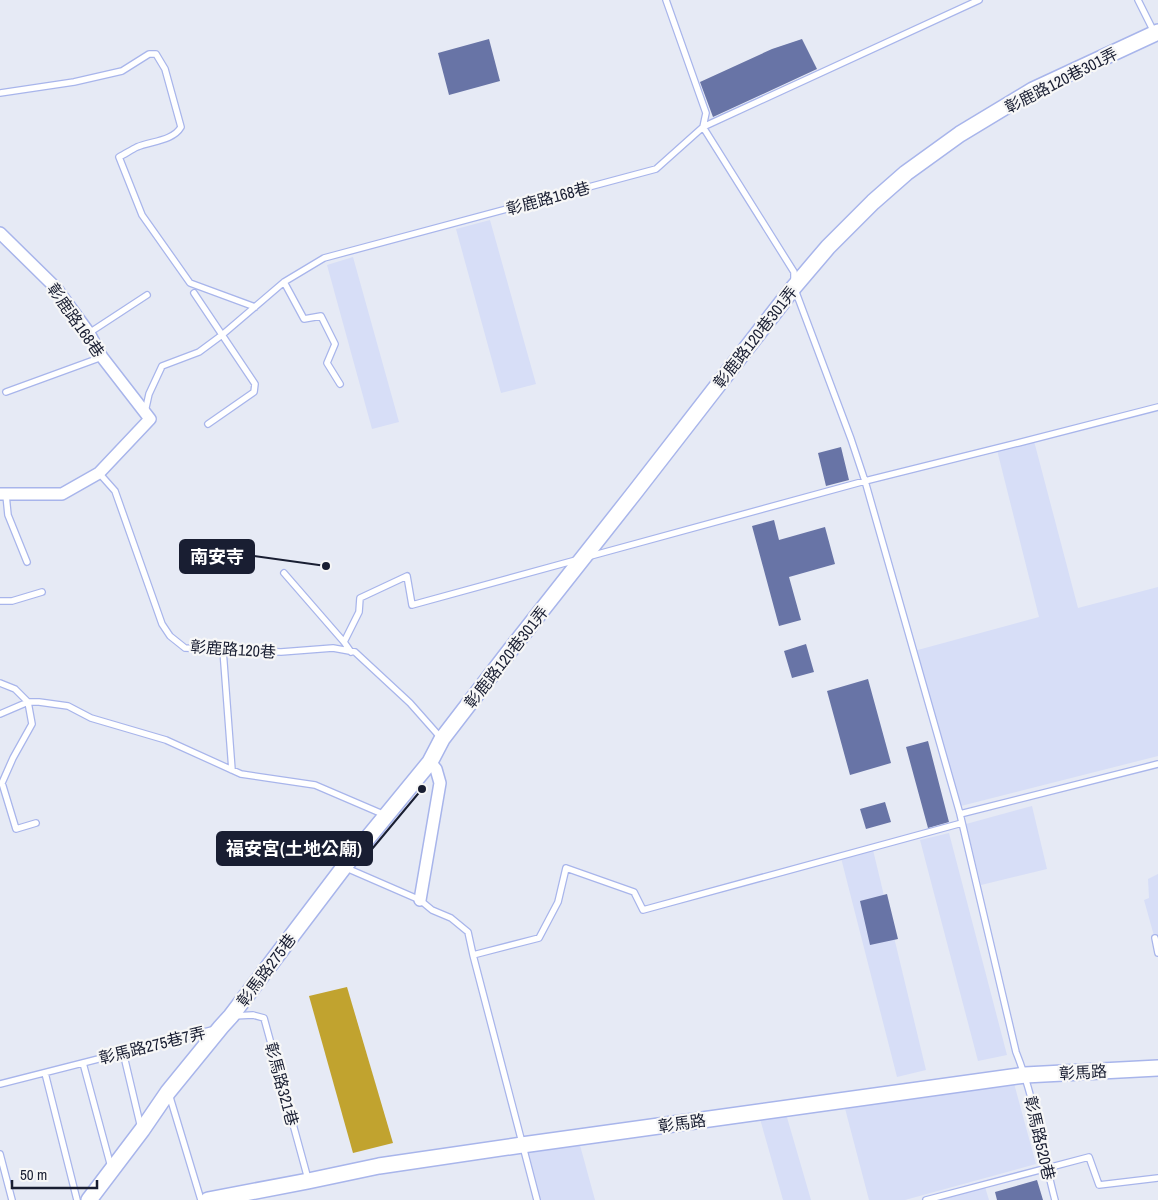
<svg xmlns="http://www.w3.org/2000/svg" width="1158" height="1200" viewBox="0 0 1158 1200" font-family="'Archivo Narrow','Noto Sans TC',sans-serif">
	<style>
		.built { fill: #d7def7 }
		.forest { fill: #c1a32f }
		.building { fill: #6874a6 }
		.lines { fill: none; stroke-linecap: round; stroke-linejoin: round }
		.lane-casing { stroke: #a8b5eb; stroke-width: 8 }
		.street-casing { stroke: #a8b5eb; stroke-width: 14 }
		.secondary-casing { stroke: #a8b5eb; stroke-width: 18 }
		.lane { stroke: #fff; stroke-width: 5.5 }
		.street { stroke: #fff; stroke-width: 11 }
		.secondary { stroke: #fff; stroke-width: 15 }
		.labels { text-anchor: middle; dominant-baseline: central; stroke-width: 4.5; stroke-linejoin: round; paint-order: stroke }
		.street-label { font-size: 16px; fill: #191e32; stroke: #f7f7f7 }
		.leader { fill: none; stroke: #191e32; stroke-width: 2 }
		.callout-dot { fill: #191e32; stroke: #f7f7f7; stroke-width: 2 }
		.callout { fill: #191e32; stroke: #191e32; stroke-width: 2 }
		.callout-label { font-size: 18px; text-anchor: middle; font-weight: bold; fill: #fff }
	</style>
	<rect width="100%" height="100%" fill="#e6eaf5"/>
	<path class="built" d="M 490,220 L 536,384 L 501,393 L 456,229 Z
		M 353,257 L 399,422 L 372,429 L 327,265 Z
		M 1034,441 L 1078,608 L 1158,587 L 1158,756 L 957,807 L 914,651 L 1039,617 L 997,450 Z
		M 1032,806 L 1047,869 L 981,885 L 966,824 Z
		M 949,833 L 1007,1055 L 978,1061 L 920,840 Z
		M 873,850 L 926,1070 L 897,1077 L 841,858 Z
		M 1158,874 L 1158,942 L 1156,943 L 1144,900 L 1149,898 L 1148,879 Z
		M 1012,1076 L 1036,1164 L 905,1200 L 869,1200 L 842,1097 Z
		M 784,1107 L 811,1200 L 783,1200 L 758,1112 Z
		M 578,1138 L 595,1200 L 538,1200 L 523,1146 Z
		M 985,1187 L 989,1200 L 940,1200 Z"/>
	<path class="forest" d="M 347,987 L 393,1143 L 353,1153 L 309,996 Z"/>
	<path class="building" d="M 489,39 L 500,81 L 449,95 L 438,53 Z
		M 802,39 L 817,69 L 713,117 L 700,82 L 772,49 Z
		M 841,447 L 849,480 L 826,486 L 818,453 Z
		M 774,520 L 779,540 L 825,527 L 835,564 L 789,577 L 801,620 L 779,626 L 752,526 Z
		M 806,644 L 814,672 L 792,678 L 784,651 Z
		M 868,679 L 891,763 L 850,775 L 827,691 Z
		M 928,741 L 949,822 L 928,828 L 906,747 Z
		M 885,802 L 891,822 L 866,829 L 860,809 Z
		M 887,894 L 898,939 L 870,945 L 860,901 Z
		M 1037,1180 L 1043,1200 L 997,1200 L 995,1192 Z"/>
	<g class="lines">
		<defs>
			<path id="lane" d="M 666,0 L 706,113 L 703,127 L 794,272 L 794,287 L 851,439 L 865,481 L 960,814 L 1016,1052 C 1035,1099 1042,1151 1055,1200
				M 1138,0 L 1154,32
				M 0,93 L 74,82 L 122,71 L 149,54 L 156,54 L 165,69 L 181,127 C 173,141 151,141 137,147 C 131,150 125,154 119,157 L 142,215 L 190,283 L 255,307
				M 284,282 L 304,319 L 321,316 L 335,344 L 327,363 L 340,384
				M 194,293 L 255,384 L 254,392 L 208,424
				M 89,333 L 147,295
				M 6,392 L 102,357
				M 145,412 L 149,394 L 162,366 L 199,352 L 222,335 L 284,282 L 324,258 L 656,169 L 703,127 L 979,0
				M 99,473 L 115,491 L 162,624 L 170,636 L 185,648 L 281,652 L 333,648 L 355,652 L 410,703 L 441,738
				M 6,495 L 8,515 L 27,562
				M 587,557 L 865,481 L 1018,443 L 1158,407
				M 284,573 L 344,642 L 351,652
				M 0,601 L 12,601 L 42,592
				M 344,642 L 359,612 L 360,598 L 407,576 L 412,605 L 576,560
				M 223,650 L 232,770
				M 0,683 L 15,689 L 28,702 L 32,724 L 13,758 L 2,783 L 16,829 L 36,823
				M 0,714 L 28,702 L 39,702 L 68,706 L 91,718 L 166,740 L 241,774 L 315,785 L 385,815
				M 960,814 L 1158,764
				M 344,867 L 420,900 L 432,910 L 451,918 L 468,932 L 473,955 L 537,1200
				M 1155,938 L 1158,953
				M 473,955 L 539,938 L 558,902 L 566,868 L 634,892 L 643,910 L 962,823
				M 233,1016 L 253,1015 L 264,1018 L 308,1179
				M 123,1052 L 141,1128
				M 83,1063 L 111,1167
				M 45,1073 L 77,1200
				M 0,1084 L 216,1029
				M 169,1094 L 201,1200
				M 0,1154 L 12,1200
				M 926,1200 L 1089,1157 L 1099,1185 L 1158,1178"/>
			<path id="street" d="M 0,233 L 56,288 L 89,333 L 102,357 L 150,419 L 99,473 L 62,494 L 0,494
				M 420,900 L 440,783 L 436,769 L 430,762"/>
			<path id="secondary" d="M 89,1200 L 142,1130 L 168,1092 L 221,1027 L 231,1016 L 344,867 L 430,762 L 442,739 L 508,653 L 635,492 L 794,287 L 828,247 L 873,202 L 906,173 L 960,134 L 1033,90 L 1158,32
				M 208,1200 L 308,1181 L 379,1166 L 522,1145 L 1025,1075 L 1158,1068"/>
		</defs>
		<use href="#lane" class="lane-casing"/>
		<use href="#street" class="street-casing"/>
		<use href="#secondary" class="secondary-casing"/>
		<use href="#lane" class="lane"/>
		<use href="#street" class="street"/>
		<use href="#secondary" class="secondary"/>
	</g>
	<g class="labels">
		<g class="street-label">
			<text transform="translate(1061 80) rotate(-27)">彰鹿路120巷301弄</text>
			<text transform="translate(548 198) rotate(-15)">彰鹿路168巷</text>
			<text transform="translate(76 320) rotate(55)">彰鹿路168巷</text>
			<text transform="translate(755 337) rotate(-52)">彰鹿路120巷301弄</text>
			<text transform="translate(233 649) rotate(4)">彰鹿路120巷</text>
			<text transform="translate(506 657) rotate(-52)">彰鹿路120巷301弄</text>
			<text transform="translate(266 970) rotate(-53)">彰馬路275巷</text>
			<text transform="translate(152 1045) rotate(-14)">彰馬路275巷7弄</text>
			<text transform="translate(1083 1072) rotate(-3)">彰馬路</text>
			<text transform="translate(282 1084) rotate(75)">彰馬路321巷</text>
			<text transform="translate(682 1123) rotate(-8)">彰馬路</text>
			<text transform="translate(1040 1138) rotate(77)">彰馬路520巷</text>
		</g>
	</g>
	<path class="leader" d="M326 566L254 556M422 789L372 849"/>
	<g class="callout-dot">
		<circle cx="326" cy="566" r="5"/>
		<circle cx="422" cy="789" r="5"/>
	</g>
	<g class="callout">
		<rect x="180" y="540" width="74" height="33" rx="5"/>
		<rect x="217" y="832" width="155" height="33" rx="5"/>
	</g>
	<g class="callout-label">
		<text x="217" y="563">南安寺</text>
		<text x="294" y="855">福安宮(土地公廟)</text>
	</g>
	<path d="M12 1180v8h85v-8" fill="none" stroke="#191e32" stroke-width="2.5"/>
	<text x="20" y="1180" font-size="15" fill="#191e32" stroke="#f7f7f7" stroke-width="4" paint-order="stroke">50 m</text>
</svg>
